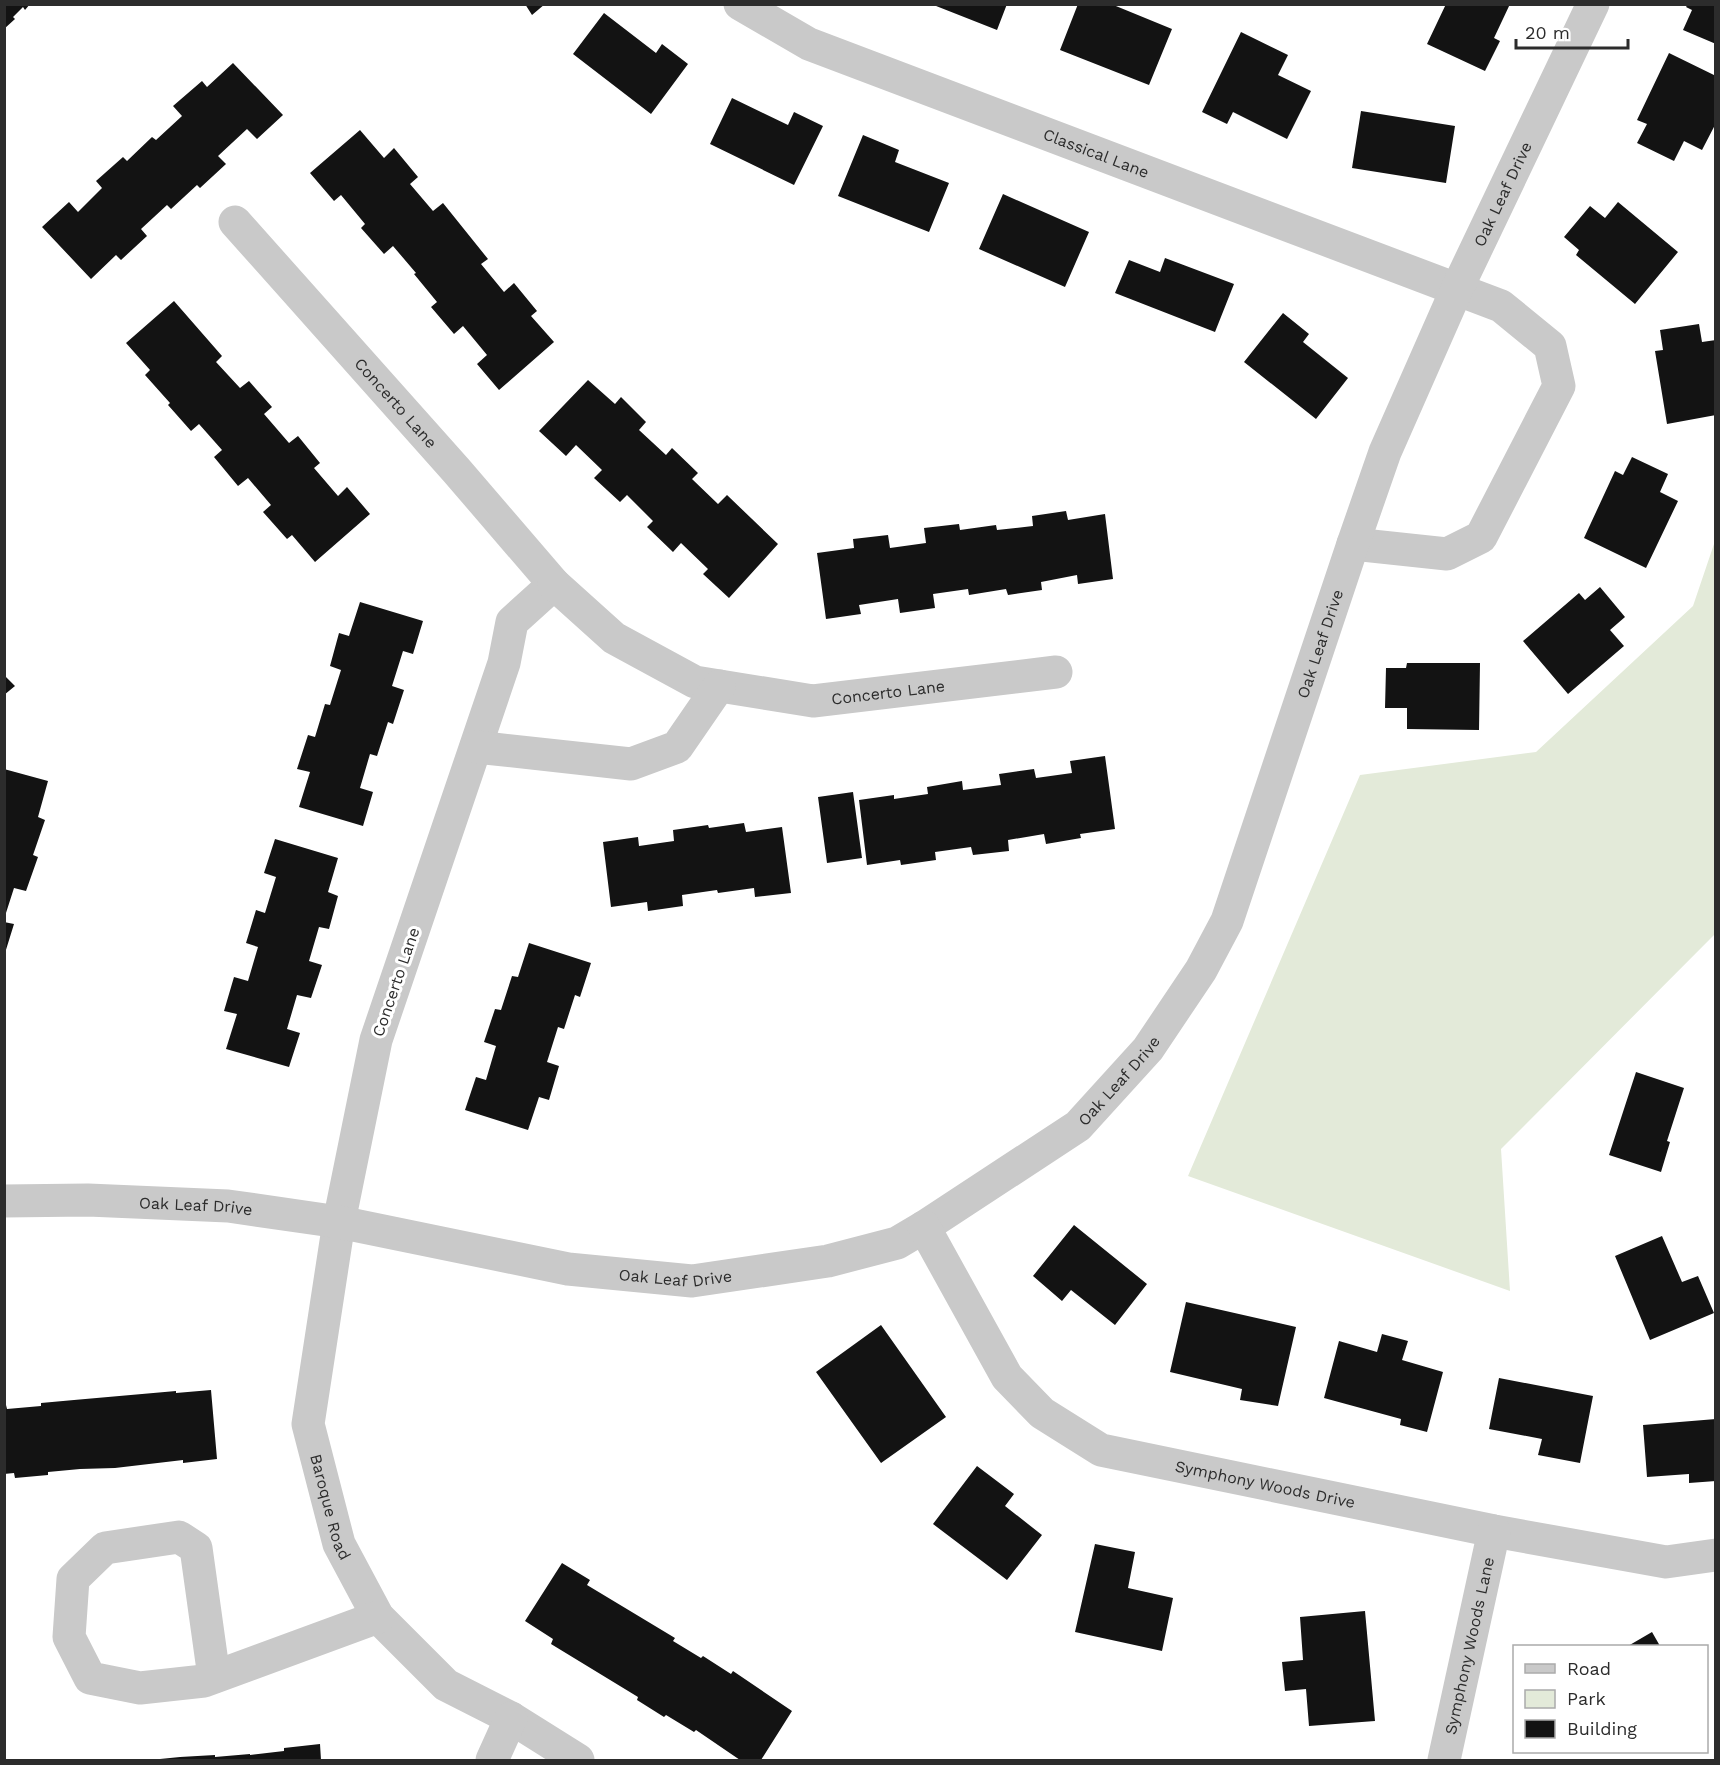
<svg xmlns="http://www.w3.org/2000/svg" width="1720" height="1765" viewBox="0 0 1720 1765" font-family="'Work Sans',sans-serif">
	<style>
		.green { fill: #e3ead9 }
		.building { fill: #131313 }
		.lines { fill: none; stroke-linecap: round; stroke-linejoin: round }
		.street { stroke: #c9c9c9; stroke-width: 33 }
		.labels { text-anchor: middle; dominant-baseline: central; stroke-width: 6; stroke-linejoin: round; paint-order: stroke }
		.street-label { font-size: 16px; fill: #2c2c2c; stroke: #fff }
	</style>
	<rect width="100%" height="100%" fill="#fff"/>
	<path class="green" d="M 1715,541 L 1715,934 L 1501,1149 L 1510,1291 L 1188,1176 L 1360,775 L 1536,752 L 1693,606 Z"/>
	<path class="building" d="M 4,4 L 30,4 L 25,10 L 23,7 L 13,17 L 15,19 L 4,29 Z
		M 525,4 L 545,4 L 532,15 Z
		M 931,4 L 1007,4 L 997,30 Z
		M 1078,4 L 1111,4 L 1172,29 L 1149,85 L 1060,50 Z
		M 1446,4 L 1510,4 L 1494,38 L 1500,41 L 1485,71 L 1427,44 Z
		M 1688,4 L 1716,4 L 1716,44 L 1683,30 L 1692,10 L 1686,7 Z
		M 604,13 L 656,53 L 662,44 L 688,64 L 651,114 L 573,54 Z
		M 1241,32 L 1288,55 L 1278,75 L 1311,91 L 1287,139 L 1233,112 L 1227,124 L 1202,112 Z
		M 1669,53 L 1716,76 L 1716,123 L 1702,150 L 1684,141 L 1674,161 L 1637,143 L 1647,124 L 1637,120 Z
		M 233,63 L 283,115 L 257,139 L 247,129 L 218,156 L 226,164 L 200,188 L 197,185 L 171,209 L 167,205 L 141,229 L 147,236 L 121,260 L 116,255 L 91,279 L 42,227 L 69,202 L 78,212 L 102,188 L 96,181 L 123,157 L 127,161 L 152,137 L 156,140 L 182,116 L 173,106 L 202,81 L 207,87 Z
		M 732,98 L 788,125 L 794,112 L 823,126 L 794,185 L 710,144 Z
		M 1361,111 L 1455,126 L 1446,183 L 1352,168 Z
		M 360,130 L 384,158 L 394,148 L 418,177 L 410,184 L 433,211 L 443,203 L 488,259 L 481,264 L 504,292 L 514,283 L 537,311 L 531,316 L 554,342 L 499,390 L 477,364 L 487,355 L 463,326 L 454,334 L 431,307 L 437,302 L 414,274 L 416,273 L 393,246 L 384,254 L 361,228 L 365,224 L 341,195 L 334,201 L 310,173 Z
		M 863,135 L 899,150 L 895,162 L 949,183 L 929,232 L 838,196 Z
		M 1003,194 L 1089,232 L 1065,287 L 979,249 Z
		M 1618,202 L 1678,252 L 1635,304 L 1576,255 L 1579,250 L 1564,237 L 1590,206 L 1605,218 Z
		M 1165,258 L 1234,284 L 1215,332 L 1115,293 L 1129,260 L 1160,272 Z
		M 174,301 L 222,356 L 216,362 L 240,388 L 249,381 L 272,407 L 264,414 L 289,443 L 298,436 L 320,463 L 314,468 L 338,496 L 347,487 L 370,514 L 315,562 L 292,535 L 287,539 L 263,512 L 271,505 L 248,478 L 238,486 L 214,457 L 222,450 L 199,424 L 191,431 L 168,405 L 170,403 L 145,375 L 150,370 L 126,343 Z
		M 1283,313 L 1309,334 L 1303,342 L 1348,378 L 1316,419 L 1244,362 Z
		M 1699,324 L 1702,342 L 1716,340 L 1716,415 L 1667,424 L 1655,351 L 1663,350 L 1660,330 Z
		M 588,380 L 615,404 L 621,397 L 646,422 L 639,430 L 666,455 L 672,448 L 698,473 L 692,479 L 718,504 L 727,495 L 778,544 L 729,598 L 703,574 L 708,569 L 681,543 L 673,552 L 647,527 L 653,521 L 627,495 L 620,502 L 594,478 L 602,470 L 576,445 L 566,456 L 539,431 Z
		M 1632,457 L 1668,474 L 1660,492 L 1678,501 L 1646,568 L 1584,538 L 1615,471 L 1623,475 Z
		M 1066,511 L 1068,520 L 1105,514 L 1113,579 L 1078,584 L 1077,575 L 1041,582 L 1042,590 L 1008,595 L 1006,589 L 969,595 L 968,589 L 933,594 L 935,608 L 900,613 L 898,599 L 859,605 L 861,614 L 826,619 L 817,553 L 854,548 L 853,539 L 888,535 L 890,548 L 926,543 L 924,528 L 959,524 L 960,530 L 996,525 L 997,530 L 1033,526 L 1032,516 Z
		M 1600,587 L 1625,617 L 1610,630 L 1624,646 L 1568,694 L 1523,641 L 1579,593 L 1585,600 Z
		M 360,602 L 423,621 L 413,654 L 403,651 L 392,686 L 404,690 L 393,724 L 388,722 L 377,756 L 370,754 L 360,788 L 373,792 L 363,826 L 299,807 L 310,772 L 297,769 L 308,735 L 315,737 L 325,704 L 330,705 L 341,670 L 330,666 L 339,633 L 349,636 Z
		M 1407,663 L 1480,663 L 1479,730 L 1407,729 L 1407,708 L 1385,708 L 1386,668 L 1406,668 Z
		M 4,675 L 15,686 L 4,695 Z
		M 1105,756 L 1115,829 L 1080,834 L 1081,838 L 1046,844 L 1044,834 L 1008,840 L 1009,851 L 973,855 L 971,847 L 935,852 L 936,860 L 901,865 L 900,860 L 867,865 L 859,800 L 894,795 L 894,799 L 928,794 L 927,787 L 962,781 L 963,790 L 1001,785 L 999,774 L 1034,769 L 1036,778 L 1072,773 L 1070,761 Z
		M 4,769 L 48,781 L 38,817 L 45,820 L 33,855 L 38,857 L 26,891 L 14,888 L 5,916 Z
		M 853,792 L 862,858 L 827,863 L 818,797 Z
		M 744,823 L 746,832 L 782,827 L 791,893 L 755,897 L 754,888 L 718,893 L 717,890 L 682,895 L 683,906 L 648,911 L 647,902 L 611,907 L 603,842 L 638,837 L 639,846 L 674,841 L 673,830 L 708,825 L 709,828 Z
		M 275,839 L 338,858 L 328,892 L 338,896 L 329,929 L 319,927 L 309,961 L 322,965 L 311,998 L 297,995 L 287,1029 L 300,1033 L 289,1067 L 226,1049 L 237,1014 L 224,1011 L 234,977 L 248,981 L 258,947 L 246,943 L 256,910 L 265,913 L 276,877 L 264,873 Z
		M 4,922 L 14,924 L 5,953 L 4,953 Z
		M 529,943 L 591,963 L 580,997 L 575,995 L 564,1029 L 558,1027 L 547,1062 L 559,1066 L 549,1100 L 539,1097 L 528,1130 L 465,1110 L 476,1077 L 486,1080 L 496,1046 L 484,1042 L 495,1009 L 501,1010 L 512,976 L 518,977 Z
		M 1636,1072 L 1684,1088 L 1667,1141 L 1670,1142 L 1661,1172 L 1609,1155 Z
		M 1074,1225 L 1147,1284 L 1115,1325 L 1071,1290 L 1062,1301 L 1033,1276 Z
		M 1662,1236 L 1682,1282 L 1698,1276 L 1714,1313 L 1650,1340 L 1615,1256 Z
		M 1186,1302 L 1296,1327 L 1278,1406 L 1240,1400 L 1242,1389 L 1170,1372 Z
		M 881,1325 L 946,1417 L 881,1463 L 816,1372 Z
		M 1382,1334 L 1408,1341 L 1402,1360 L 1443,1372 L 1427,1432 L 1400,1425 L 1401,1419 L 1324,1398 L 1339,1341 L 1377,1352 Z
		M 1499,1378 L 1593,1396 L 1580,1463 L 1538,1455 L 1542,1439 L 1489,1429 Z
		M 211,1390 L 217,1459 L 183,1463 L 183,1460 L 115,1468 L 80,1469 L 48,1472 L 48,1475 L 15,1478 L 14,1473 L 4,1474 L 4,1405 L 6,1405 L 7,1409 L 41,1406 L 41,1403 L 74,1400 L 176,1391 L 176,1393 Z
		M 1716,1419 L 1716,1481 L 1689,1483 L 1689,1474 L 1647,1477 L 1643,1425 Z
		M 977,1466 L 1014,1494 L 1005,1506 L 1042,1535 L 1007,1580 L 933,1524 Z
		M 1095,1544 L 1135,1552 L 1128,1588 L 1173,1598 L 1162,1651 L 1075,1632 Z
		M 562,1563 L 590,1580 L 587,1585 L 675,1638 L 673,1641 L 701,1658 L 703,1656 L 731,1674 L 733,1671 L 792,1711 L 761,1760 L 740,1760 L 696,1730 L 694,1732 L 666,1715 L 664,1717 L 637,1700 L 638,1697 L 551,1644 L 553,1639 L 525,1621 Z
		M 1365,1611 L 1375,1721 L 1309,1726 L 1306,1689 L 1285,1691 L 1282,1662 L 1303,1660 L 1300,1617 Z
		M 1652,1632 L 1660,1646 L 1628,1646 Z
		M 320,1744 L 321,1760 L 160,1760 L 160,1759 L 180,1757 L 215,1755 L 215,1757 L 250,1754 L 250,1755 L 284,1751 L 284,1748 Z"/>
	<g class="lines">
		<g class="street">
			<path id="s1" d="M 740,4 L 809,44 L 1501,306 L 1550,346 L 1559,386 L 1481,537 L 1447,554 L 1353,544"/>
			<path id="s2" d="M 235,222 L 456,470 L 554,584 L 512,622 L 504,663 L 376,1040 L 339,1222 L 308,1424 L 339,1544 L 378,1617 L 446,1685 L 511,1718 L 578,1760"/>
			<path id="s3" d="M 554,584 L 614,638 L 695,682 L 813,701 L 1056,672"/>
			<path d="M 476,747 L 631,764 L 677,747 L 719,686"/>
			<path id="s4" d="M 4,1201 L 88,1200 L 228,1206 L 339,1222 L 568,1269 L 692,1281 L 828,1261 L 897,1243 L 924,1227 L 1078,1126 L 1148,1049 L 1201,970 L 1227,921 L 1353,544 L 1385,452 L 1456,291 L 1593,4"/>
			<path id="s5" d="M 924,1227 L 1007,1377 L 1042,1413 L 1101,1450 L 1494,1531 L 1666,1562 L 1716,1555"/>
			<path d="M 214,1677 L 196,1548 L 179,1537 L 105,1548 L 73,1579 L 69,1637 L 90,1678 L 140,1688 L 204,1681 L 378,1617"/>
			<path d="M 492,1760 L 511,1718"/>
			<path id="s6" d="M 1444,1760 L 1494,1531"/>
		</g>
	</g>
	<g class="labels">
		<g class="street-label">
			<text stroke="none"><textPath href="#s1" startOffset="387">Classical Lane</textPath></text>
			<text stroke="none"><textPath href="#s4" startOffset="2152">Oak Leaf Drive</textPath></text>
			<text stroke="none"><textPath href="#s2" startOffset="242">Concerto Lane</textPath></text>
			<text stroke="none"><textPath href="#s4" startOffset="1666">Oak Leaf Drive</textPath></text>
			<text stroke="none"><textPath href="#s3" startOffset="368">Concerto Lane</textPath></text>
			<text transform="translate(396 982) rotate(-71)">Concerto Lane</text>
			<text stroke="none"><textPath href="#s4" startOffset="1180">Oak Leaf Drive</textPath></text>
			<text stroke="none"><textPath href="#s4" startOffset="192">Oak Leaf Drive</textPath></text>
			<text stroke="none"><textPath href="#s4" startOffset="678">Oak Leaf Drive</textPath></text>
			<text stroke="none"><textPath href="#s5" startOffset="459">Symphony Woods Drive</textPath></text>
			<text stroke="none"><textPath href="#s2" startOffset="1455">Baroque Road</textPath></text>
			<text stroke="none"><textPath href="#s6" startOffset="117">Symphony Woods Lane</textPath></text>
		</g>
	</g>
	<rect width="1720" height="1765" fill="none" stroke="#2c2c2c" stroke-width="12"/>
	<rect x="1513" y="1645" width="195" height="108" fill="#ffffff" stroke="#ababab" stroke-width="1.5"/>
	<rect x="1525" y="1664" width="30" height="9" fill="#c9c9c9" stroke="#ababab" stroke-width="1.5"/>
	<text x="1567" y="1675" font-size="18" fill="#2c2c2c">Road</text>
	<rect x="1525" y="1690" width="30" height="18" fill="#e3ead9" stroke="#ababab" stroke-width="1.5"/>
	<text x="1567" y="1705" font-size="18" fill="#2c2c2c">Park</text>
	<rect x="1525" y="1720" width="30" height="18" fill="#131313" stroke="#ababab" stroke-width="1.5"/>
	<text x="1567" y="1735" font-size="18" fill="#2c2c2c">Building</text>
	<path d="M1516 39v9h112v-9" fill="none" stroke="#2c2c2c" stroke-width="3"/>
	<text x="1525" y="39" font-size="18" fill="#2c2c2c" stroke="#ffffff" stroke-width="4.5" paint-order="stroke">20 m</text>
</svg>
